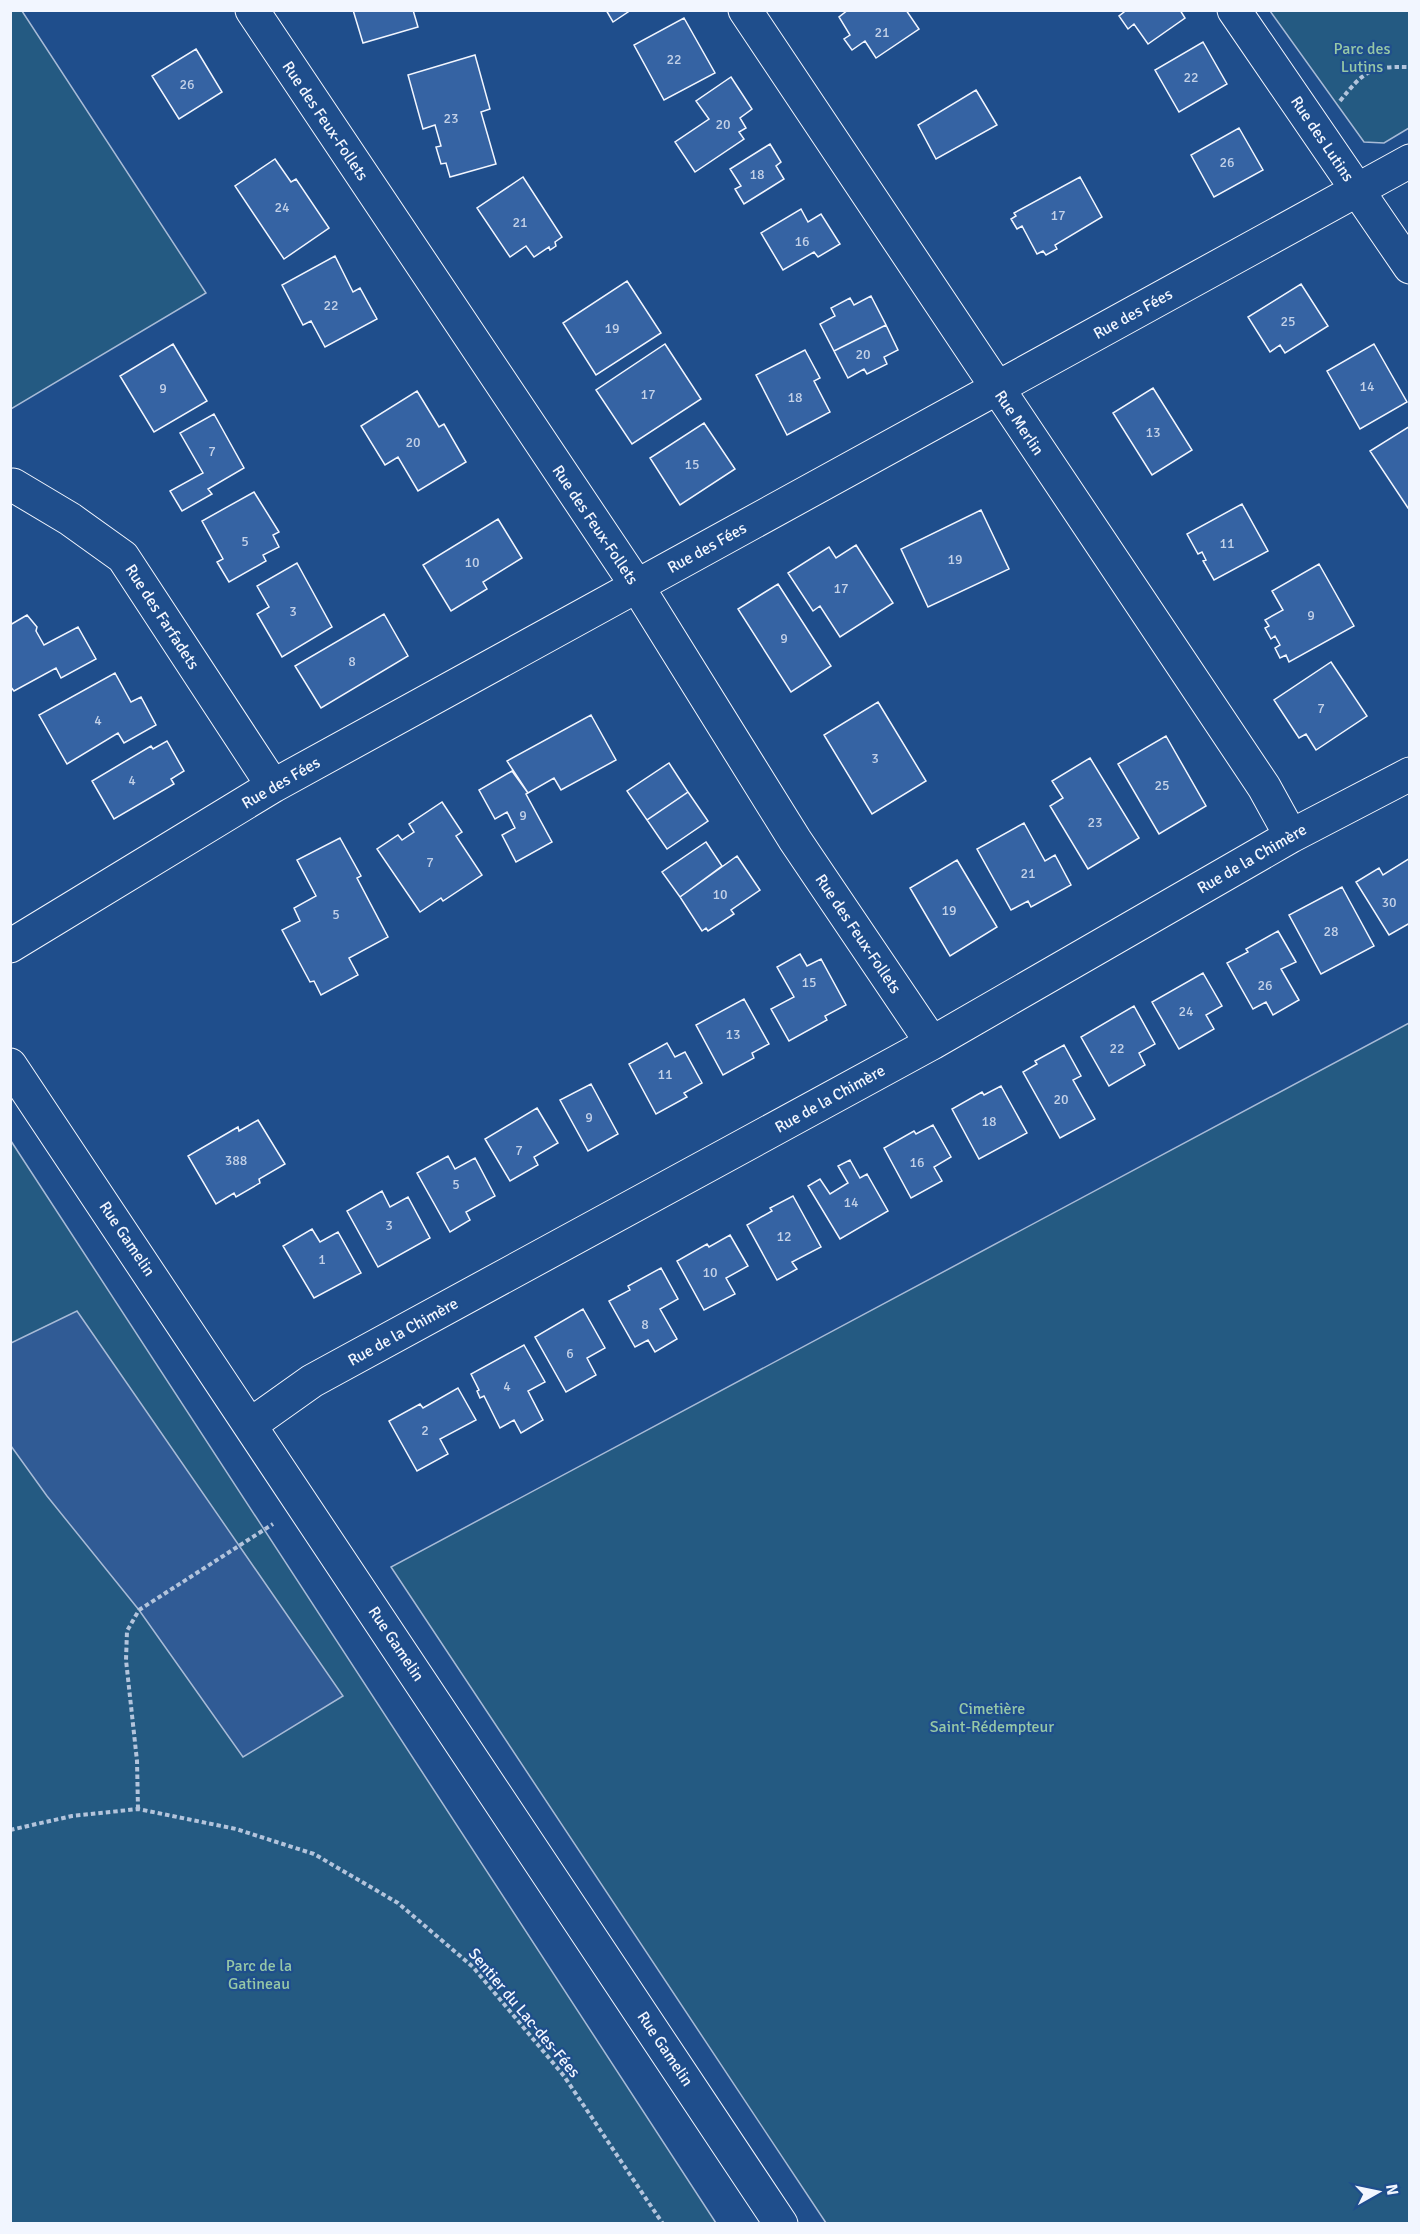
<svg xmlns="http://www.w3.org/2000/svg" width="1420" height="2234" viewBox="0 0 1420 2234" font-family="Signika,sans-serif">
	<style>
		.green { fill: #245a82; stroke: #a8bbd7; stroke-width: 1.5 }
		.parking { fill: #305b95; stroke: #a8bbd7; stroke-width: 1.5 }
		.building { fill: #3563a3; stroke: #f2f6ff; stroke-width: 1.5 }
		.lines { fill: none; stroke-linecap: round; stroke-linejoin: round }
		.minor-casing { stroke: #f2f6ff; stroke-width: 35 }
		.path { stroke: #b3c4dc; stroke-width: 4; stroke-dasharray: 4.5 3; stroke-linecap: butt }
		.minor { stroke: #1f4e8c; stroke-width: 33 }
		.labels { text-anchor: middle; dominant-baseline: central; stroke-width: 4.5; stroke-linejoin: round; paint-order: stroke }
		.number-label { font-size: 14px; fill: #c3d1e8 }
		.park-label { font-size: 16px; fill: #97c8a6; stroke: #1f4e8c }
		.street-label { font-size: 16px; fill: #f2f6ff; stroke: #1f4e8c }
	</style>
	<rect width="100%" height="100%" fill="#1f4e8c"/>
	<path class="green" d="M 10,11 L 22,11 L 206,293 L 11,409 Z
		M 1270,11 L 1409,11 L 1409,128 L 1384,143 L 1364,142 Z
		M 1409,1023 L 1409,2223 L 826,2223 L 391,1567 Z
		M 11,1141 L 716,2223 L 10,2223 Z"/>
	<path class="parking" d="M 77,1311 L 343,1696 L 243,1757 L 139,1610 L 47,1496 L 11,1446 L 11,1343 Z"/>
	<path class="building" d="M 353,10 L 413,10 L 418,27 L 363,43 Z
		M 606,10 L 631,10 L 613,22 Z
		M 848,10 L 906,10 L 919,29 L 876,58 L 865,41 L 852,50 L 844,39 L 850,35 L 839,17 Z
		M 1123,10 L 1180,10 L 1185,18 L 1148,44 L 1134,24 L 1128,29 L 1119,16 L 1124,12 Z
		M 684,18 L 715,73 L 664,100 L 634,45 Z
		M 1203,42 L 1227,84 L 1179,112 L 1155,70 Z
		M 196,49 L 222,92 L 179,119 L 152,76 Z
		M 475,55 L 490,109 L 481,112 L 496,164 L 450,177 L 446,163 L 441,164 L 436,147 L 441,146 L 435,125 L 423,129 L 408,75 Z
		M 731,77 L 752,109 L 740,118 L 746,128 L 739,132 L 744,139 L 695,172 L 675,142 L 709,119 L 696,101 Z
		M 976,90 L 997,125 L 936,159 L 918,125 Z
		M 1239,128 L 1263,170 L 1214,197 L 1191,155 Z
		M 770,144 L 781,162 L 776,166 L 784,179 L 744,204 L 735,189 L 741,186 L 730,169 Z
		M 275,159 L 291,182 L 296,179 L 329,228 L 284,259 L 235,186 Z
		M 523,177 L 562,237 L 555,242 L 556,246 L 550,250 L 549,247 L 534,257 L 526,246 L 510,257 L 477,208 Z
		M 1080,177 L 1102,217 L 1055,245 L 1057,249 L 1046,255 L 1043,251 L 1037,254 L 1022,226 L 1017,229 L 1011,219 L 1016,216 L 1014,213 Z
		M 801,209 L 808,222 L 821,214 L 840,244 L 818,257 L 814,252 L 783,270 L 761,233 Z
		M 335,256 L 353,292 L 360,288 L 377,319 L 325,347 L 311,321 L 303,325 L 282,285 Z
		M 627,281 L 661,333 L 596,375 L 563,323 Z
		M 1301,284 L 1328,326 L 1285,353 L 1280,345 L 1270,352 L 1248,317 Z
		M 871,296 L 886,325 L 834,351 L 820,324 L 835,316 L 831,308 L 850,298 L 854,305 Z
		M 886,325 L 898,350 L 884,357 L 887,364 L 867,374 L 864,369 L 848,378 L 834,351 Z
		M 173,344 L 207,401 L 154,432 L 120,376 Z
		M 665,344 L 701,399 L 632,444 L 596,390 Z
		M 1374,344 L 1407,402 L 1360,429 L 1327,371 Z
		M 805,350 L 820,378 L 814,381 L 830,412 L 787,435 L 756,375 Z
		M 1153,388 L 1192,450 L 1152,475 L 1113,413 Z
		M 417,391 L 439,427 L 444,424 L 466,462 L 418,491 L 398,457 L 385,465 L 361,426 Z
		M 214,414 L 244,468 L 208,489 L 212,494 L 182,511 L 170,491 L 203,473 L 180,433 Z
		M 704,423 L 735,469 L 680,505 L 650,458 Z
		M 1410,426 L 1410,507 L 1408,508 L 1370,451 Z
		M 254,492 L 279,532 L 273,535 L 279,547 L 263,555 L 266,561 L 229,582 L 217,562 L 223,559 L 202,521 Z
		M 1242,504 L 1268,551 L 1214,580 L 1203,561 L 1206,560 L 1202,552 L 1198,554 L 1187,534 Z
		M 981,510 L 1009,569 L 928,607 L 901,549 Z
		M 498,519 L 522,558 L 483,582 L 487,589 L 451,611 L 423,565 Z
		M 856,545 L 893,603 L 840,637 L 820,606 L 813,611 L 788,573 L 829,547 L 836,558 Z
		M 297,563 L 332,627 L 282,657 L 257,614 L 269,607 L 257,586 Z
		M 1319,564 L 1354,626 L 1289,662 L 1286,655 L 1280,658 L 1275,648 L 1280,645 L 1275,636 L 1271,639 L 1265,628 L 1269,626 L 1265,620 L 1283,610 L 1272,591 Z
		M 778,584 L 831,666 L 791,692 L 738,609 Z
		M 384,614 L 408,656 L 321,708 L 295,666 Z
		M 27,615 L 37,627 L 36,631 L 44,645 L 78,627 L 96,659 L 61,678 L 56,668 L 14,691 L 10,686 L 10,625 Z
		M 1331,662 L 1367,716 L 1316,750 L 1306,734 L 1299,738 L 1274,700 Z
		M 115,673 L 131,702 L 141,697 L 156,725 L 124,743 L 118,733 L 67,764 L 39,715 Z
		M 878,702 L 926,781 L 872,814 L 824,735 Z
		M 591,715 L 616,760 L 561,790 L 554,778 L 528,793 L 507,761 Z
		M 1166,736 L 1206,806 L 1159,834 L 1118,764 Z
		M 167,741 L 184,771 L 171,779 L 174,784 L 114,819 L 92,781 L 151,746 L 153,749 Z
		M 1090,758 L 1139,838 L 1088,869 L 1050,806 L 1063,798 L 1052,781 Z
		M 669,763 L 688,792 L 647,820 L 627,791 Z
		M 512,771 L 528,793 L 526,794 L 552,842 L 516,862 L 502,835 L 515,828 L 507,812 L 495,819 L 479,790 Z
		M 688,792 L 708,821 L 667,849 L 647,820 Z
		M 442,802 L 462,832 L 456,836 L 482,875 L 443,901 L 441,898 L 420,912 L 377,849 L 398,835 L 402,840 L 414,832 L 409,824 Z
		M 1024,823 L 1045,861 L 1055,855 L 1071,885 L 1031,907 L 1028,901 L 1011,910 L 977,849 Z
		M 340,838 L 361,876 L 357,878 L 388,937 L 349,958 L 358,975 L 321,995 L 314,981 L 310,982 L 282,930 L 300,921 L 294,908 L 316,896 L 297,860 Z
		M 706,842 L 722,866 L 680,897 L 662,872 Z
		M 737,856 L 760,890 L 731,910 L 734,914 L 708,931 L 706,928 L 702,931 L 680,897 Z
		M 1410,858 L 1410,923 L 1389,935 L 1356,882 L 1379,868 L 1383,875 Z
		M 957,860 L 997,927 L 950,956 L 910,888 Z
		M 1342,887 L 1374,946 L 1321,974 L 1289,915 Z
		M 1278,931 L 1296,962 L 1281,969 L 1299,1000 L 1273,1015 L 1266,1002 L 1253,1009 L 1227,963 L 1248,952 L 1246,949 Z
		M 800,954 L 807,966 L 821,959 L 846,1005 L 825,1016 L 827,1020 L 789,1041 L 771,1009 L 794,997 L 777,967 Z
		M 1203,973 L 1222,1006 L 1206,1015 L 1214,1029 L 1179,1049 L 1152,1002 Z
		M 744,999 L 769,1044 L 752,1053 L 754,1058 L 723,1075 L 696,1025 Z
		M 1134,1006 L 1155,1044 L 1139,1053 L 1145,1065 L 1109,1086 L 1081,1037 Z
		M 667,1043 L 675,1057 L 685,1052 L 702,1083 L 684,1093 L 687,1097 L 656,1114 L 629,1064 Z
		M 1064,1045 L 1081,1076 L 1073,1080 L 1095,1119 L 1060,1138 L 1023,1072 L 1037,1064 L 1035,1061 Z
		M 591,1084 L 618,1134 L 588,1151 L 560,1100 Z
		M 1001,1086 L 1027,1133 L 979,1159 L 952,1109 L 982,1092 L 984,1095 Z
		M 537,1108 L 558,1143 L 534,1157 L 538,1165 L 510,1181 L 485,1139 Z
		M 258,1120 L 285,1164 L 259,1179 L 260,1183 L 236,1197 L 234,1193 L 216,1204 L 188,1156 L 238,1127 L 239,1131 Z
		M 933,1125 L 951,1157 L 934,1167 L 942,1181 L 911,1198 L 884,1148 L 914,1131 L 916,1134 Z
		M 448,1156 L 455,1169 L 475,1158 L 495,1196 L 466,1212 L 470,1220 L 450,1232 L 417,1173 Z
		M 850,1160 L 860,1178 L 867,1174 L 888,1211 L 840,1239 L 808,1186 L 820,1179 L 830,1194 L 848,1183 L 838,1166 Z
		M 382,1191 L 390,1207 L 408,1197 L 430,1238 L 378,1267 L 347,1211 Z
		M 793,1196 L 821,1247 L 792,1262 L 797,1269 L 777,1280 L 747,1225 L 772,1211 L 770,1208 Z
		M 312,1229 L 320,1242 L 338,1232 L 361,1273 L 314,1298 L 283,1246 Z
		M 730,1235 L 748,1266 L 726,1278 L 735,1294 L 704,1310 L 677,1261 L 707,1244 L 709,1247 Z
		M 661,1268 L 678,1299 L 660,1309 L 677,1339 L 655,1352 L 648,1340 L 635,1347 L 609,1301 L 630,1290 L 628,1286 Z
		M 583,1309 L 605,1348 L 587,1358 L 596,1375 L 566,1392 L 535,1337 Z
		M 524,1345 L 545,1382 L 528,1391 L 543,1420 L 521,1433 L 514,1420 L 500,1428 L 484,1396 L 480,1398 L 477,1391 L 479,1390 L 471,1374 Z
		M 458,1388 L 476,1420 L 440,1439 L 448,1454 L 417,1471 L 389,1421 L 420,1404 L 423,1408 Z"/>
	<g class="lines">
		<defs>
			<path id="minor" d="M 252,10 L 637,586 L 795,840 L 932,1043
				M 745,10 L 1264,787 L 1291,836
				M 1234,10 L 1410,267
				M 13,485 L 70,519 L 123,557 L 273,786
				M 10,946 L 273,786 L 1410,161
				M 10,1065 L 781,2224
				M 250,1425 L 312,1381 L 932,1043 L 1291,836 L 1410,774"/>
		</defs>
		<use href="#minor" class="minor-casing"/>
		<path class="path" d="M 1340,101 C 1364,71 1370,66 1410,67
			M 138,1809 L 137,1761 L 126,1660 L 127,1631 L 139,1610 L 273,1524
			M 10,1830 L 72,1816 L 138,1809 L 236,1829 L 314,1854 L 398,1903 L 473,1967 L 564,2076 L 663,2224"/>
		<use href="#minor" class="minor"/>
	</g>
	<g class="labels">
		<g class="number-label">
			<text x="882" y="32">21</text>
			<text x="674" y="59">22</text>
			<text x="1191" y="77">22</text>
			<text x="187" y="84">26</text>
			<text x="451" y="118">23</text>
			<text x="723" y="124">20</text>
			<text x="1227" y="162">26</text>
			<text x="757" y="174">18</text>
			<text x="282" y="207">24</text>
			<text x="1058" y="215">17</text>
			<text x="520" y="222">21</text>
			<text x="802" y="241">16</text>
			<text x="331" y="305">22</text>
			<text x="1288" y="321">25</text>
			<text x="612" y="328">19</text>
			<text x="863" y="354">20</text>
			<text x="1367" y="386">14</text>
			<text x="163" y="388">9</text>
			<text x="648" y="394">17</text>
			<text x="795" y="397">18</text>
			<text x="1153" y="432">13</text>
			<text x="413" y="442">20</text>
			<text x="212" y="451">7</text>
			<text x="692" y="464">15</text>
			<text x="245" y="541">5</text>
			<text x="1227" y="543">11</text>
			<text x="955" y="559">19</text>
			<text x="472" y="562">10</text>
			<text x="841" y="588">17</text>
			<text x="293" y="611">3</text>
			<text x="1311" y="615">9</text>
			<text x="784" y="638">9</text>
			<text x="352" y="661">8</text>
			<text x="1321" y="708">7</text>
			<text x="98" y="720">4</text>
			<text x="875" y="758">3</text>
			<text x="132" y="780">4</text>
			<text x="1162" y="785">25</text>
			<text x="523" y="815">9</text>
			<text x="1095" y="822">23</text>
			<text x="430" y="862">7</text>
			<text x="1028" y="873">21</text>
			<text x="720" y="894">10</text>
			<text x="1389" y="902">30</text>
			<text x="949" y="910">19</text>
			<text x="336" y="914">5</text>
			<text x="1331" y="931">28</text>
			<text x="809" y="982">15</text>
			<text x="1265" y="985">26</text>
			<text x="1186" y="1011">24</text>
			<text x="733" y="1034">13</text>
			<text x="1117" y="1048">22</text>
			<text x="665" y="1074">11</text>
			<text x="1061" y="1099">20</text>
			<text x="589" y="1117">9</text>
			<text x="989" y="1121">18</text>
			<text x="519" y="1150">7</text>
			<text x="236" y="1160">388</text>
			<text x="917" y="1162">16</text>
			<text x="456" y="1184">5</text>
			<text x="851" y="1202">14</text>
			<text x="389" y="1225">3</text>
			<text x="784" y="1236">12</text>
			<text x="322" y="1259">1</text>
			<text x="710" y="1272">10</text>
			<text x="645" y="1324">8</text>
			<text x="570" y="1353">6</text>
			<text x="507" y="1386">4</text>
			<text x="425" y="1430">2</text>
		</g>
		<g class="park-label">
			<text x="1362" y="49">Parc des<tspan x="1362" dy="18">Lutins</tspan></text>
			<text x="992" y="1709">Cimetière<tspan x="992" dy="18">Saint-Rédempteur</tspan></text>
			<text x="259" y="1966">Parc de la<tspan x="259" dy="18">Gatineau</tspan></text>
		</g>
		<g class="street-label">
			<text transform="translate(325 121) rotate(56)">Rue des Feux-Follets</text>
			<text transform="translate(1322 139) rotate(56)">Rue des Lutins</text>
			<text transform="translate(1133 314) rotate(-29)">Rue des Fées</text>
			<text transform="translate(1019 423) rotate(56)">Rue Merlin</text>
			<text transform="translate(595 525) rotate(56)">Rue des Feux-Follets</text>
			<text transform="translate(707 548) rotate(-29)">Rue des Fées</text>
			<text transform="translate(162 617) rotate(57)">Rue des Farfadets</text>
			<text transform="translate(281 783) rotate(-30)">Rue des Fées</text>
			<text transform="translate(1252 859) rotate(-30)">Rue de la Chimère</text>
			<text transform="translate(858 934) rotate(56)">Rue des Feux-Follets</text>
			<text transform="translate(830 1099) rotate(-29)">Rue de la Chimère</text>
			<text transform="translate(127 1239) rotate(56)">Rue Gamelin</text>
			<text transform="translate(403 1332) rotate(-29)">Rue de la Chimère</text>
			<text transform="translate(396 1644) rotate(56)">Rue Gamelin</text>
			<text transform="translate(524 2013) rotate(50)">Sentier du Lac-des-Fées</text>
			<text transform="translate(665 2049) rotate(56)">Rue Gamelin</text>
		</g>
	</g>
	<rect width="1420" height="2234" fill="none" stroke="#f2f6ff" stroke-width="24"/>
	<g transform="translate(1378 2192) rotate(81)" stroke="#1f4e8c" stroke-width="4.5" paint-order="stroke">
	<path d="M0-4.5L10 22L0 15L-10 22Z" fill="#f2f6ff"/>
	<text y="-9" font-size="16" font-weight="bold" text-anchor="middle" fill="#f2f6ff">N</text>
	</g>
</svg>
